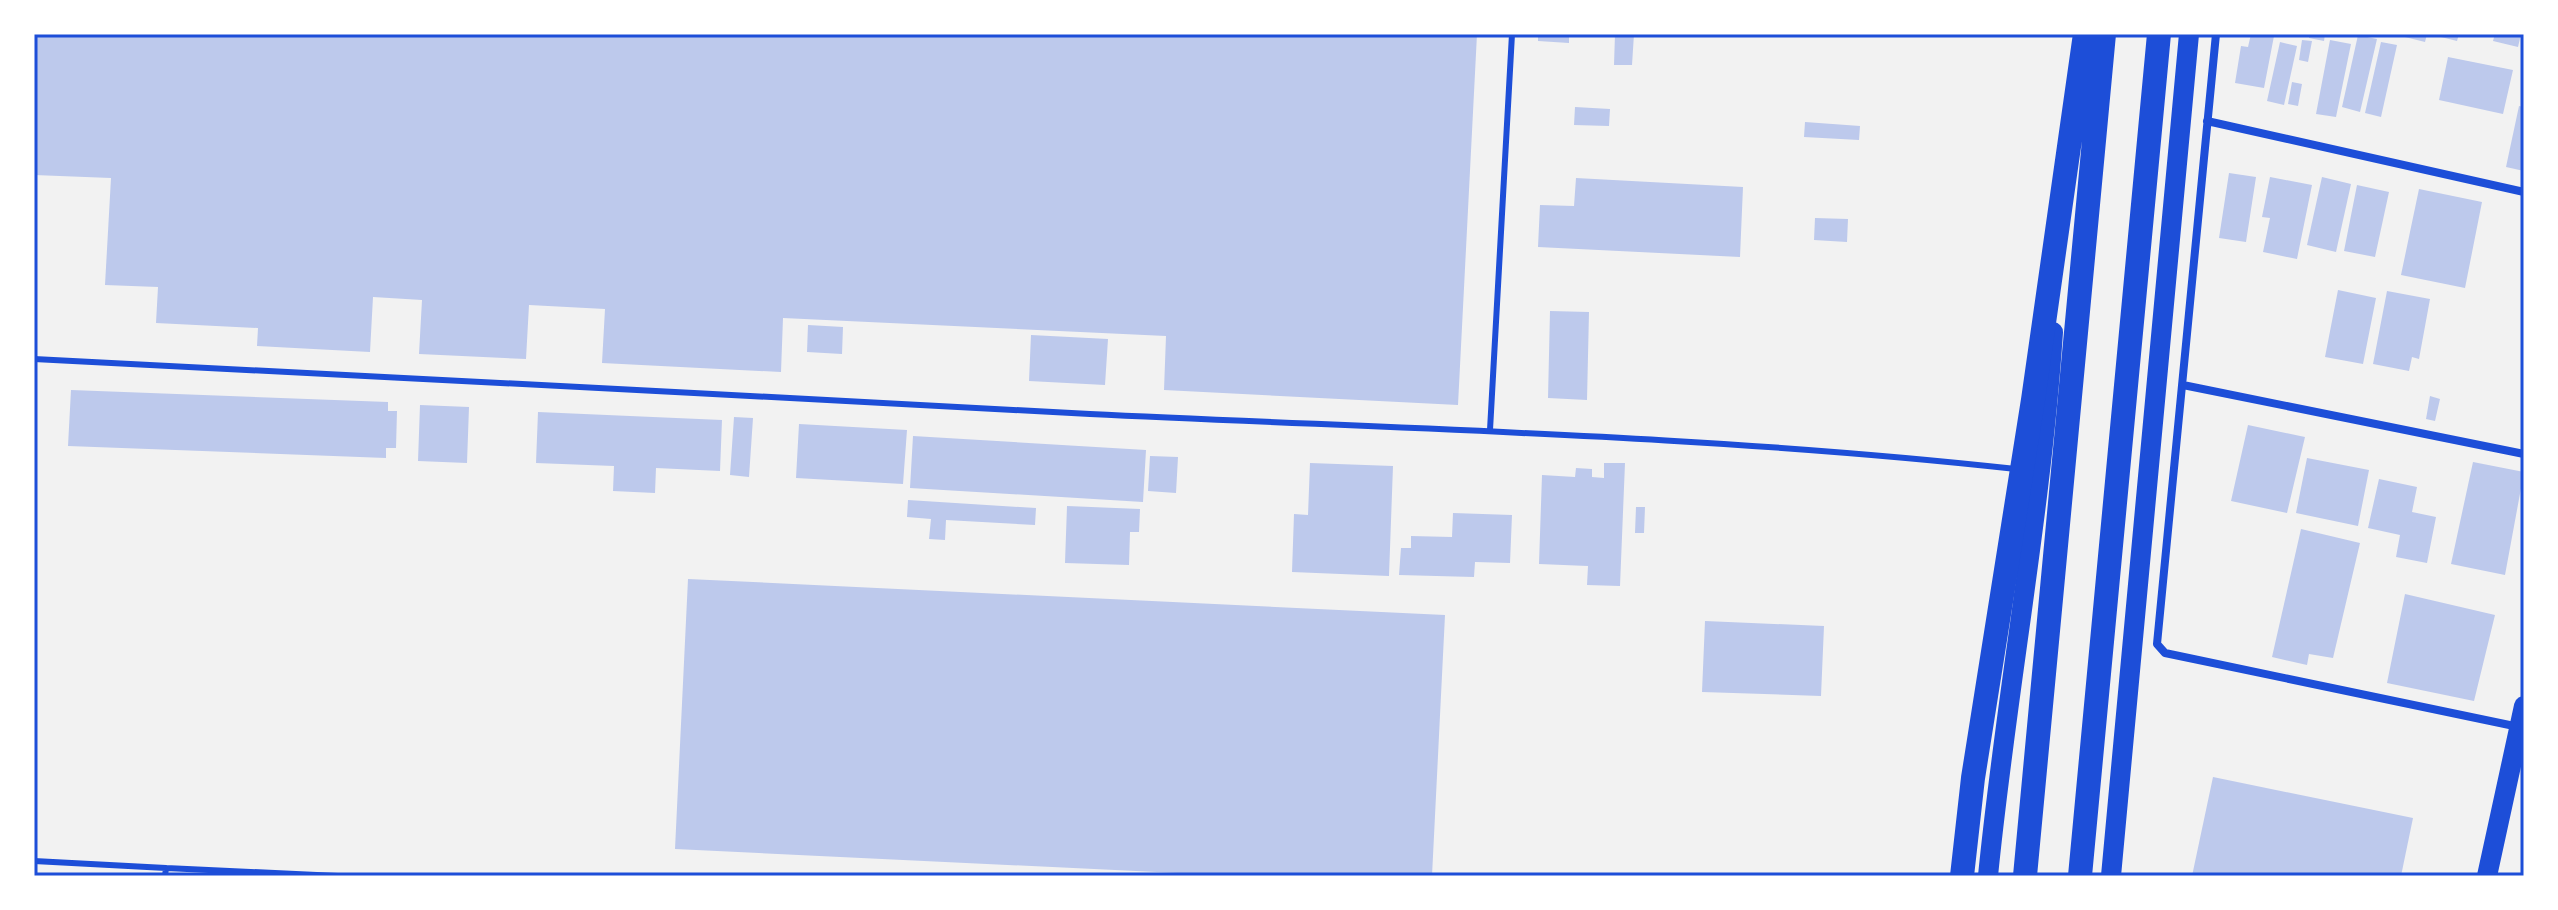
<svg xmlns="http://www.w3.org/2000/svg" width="2558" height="910" viewBox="0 0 2558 910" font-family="'Alegreya Sans',sans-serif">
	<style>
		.building { fill: #bdc9ec }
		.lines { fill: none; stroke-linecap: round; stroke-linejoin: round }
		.service { stroke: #1d4ed8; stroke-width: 6 }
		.minor { stroke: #1d4ed8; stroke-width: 8 }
		.primary { stroke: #1d4ed8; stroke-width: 20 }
		.motorway { stroke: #1d4ed8; stroke-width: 24 }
		.neatline { fill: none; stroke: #1d4ed8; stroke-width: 3 }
	</style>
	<rect width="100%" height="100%" fill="#f2f2f2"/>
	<path class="building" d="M 34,34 L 1477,34 L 1458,405 L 1164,390 L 1166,336 L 783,318 L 781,372 L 602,363 L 605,309 L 529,305 L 526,359 L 419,354 L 422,300 L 373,297 L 370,352 L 257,346 L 258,328 L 156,323 L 158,287 L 105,285 L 111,178 L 34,175 Z
		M 1538,34 L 1569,34 L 1569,43 L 1538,41 Z
		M 1615,34 L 1634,34 L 1632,65 L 1614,65 Z
		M 2251,34 L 2274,36 L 2264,88 L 2235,83 L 2241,46 L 2248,47 Z
		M 2309,34 L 2325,34 L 2324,41 L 2309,38 Z
		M 2393,34 L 2427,34 L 2425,42 Z
		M 2429,34 L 2459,34 L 2457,41 Z
		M 2495,34 L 2521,34 L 2518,47 L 2493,41 Z
		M 2358,35 L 2377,39 L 2360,112 L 2342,107 Z
		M 2302,40 L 2312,41 L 2308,62 L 2299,60 Z
		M 2330,40 L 2351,44 L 2336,117 L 2316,114 Z
		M 2280,42 L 2297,46 L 2284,105 L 2267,101 Z
		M 2381,42 L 2397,45 L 2381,117 L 2365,113 Z
		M 2448,57 L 2513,70 L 2503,114 L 2439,100 Z
		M 2292,82 L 2302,84 L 2298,106 L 2288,104 Z
		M 2519,106 L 2524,107 L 2524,171 L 2506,167 Z
		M 1575,107 L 1610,109 L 1609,126 L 1574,125 Z
		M 1805,122 L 1860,126 L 1859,140 L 1804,137 Z
		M 2229,173 L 2256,177 L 2246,242 L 2219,238 Z
		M 2270,177 L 2312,185 L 2297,259 L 2263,252 L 2270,218 L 2262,217 Z
		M 2322,177 L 2351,184 L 2336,252 L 2307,245 Z
		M 1576,178 L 1743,187 L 1740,257 L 1538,247 L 1540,205 L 1574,206 Z
		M 2357,185 L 2389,192 L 2375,257 L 2344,251 Z
		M 2419,189 L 2482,202 L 2465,288 L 2401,275 Z
		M 1815,218 L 1848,219 L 1847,242 L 1814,240 Z
		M 2338,290 L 2376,298 L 2363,364 L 2325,357 Z
		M 2387,291 L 2430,299 L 2419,359 L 2412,357 L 2409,371 L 2373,364 Z
		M 1550,311 L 1589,312 L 1587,400 L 1548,398 Z
		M 808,325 L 843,327 L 842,354 L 807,352 Z
		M 1031,335 L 1108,339 L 1105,385 L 1029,381 Z
		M 71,390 L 388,402 L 388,411 L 397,411 L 396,448 L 386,448 L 386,458 L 68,446 Z
		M 2430,396 L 2440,399 L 2435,421 L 2426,419 Z
		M 420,405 L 469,407 L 467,463 L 418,461 Z
		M 538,412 L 722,420 L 720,471 L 656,468 L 655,493 L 613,491 L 614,466 L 536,463 Z
		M 734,417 L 753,418 L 749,477 L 730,475 Z
		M 799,424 L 907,430 L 903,484 L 796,478 Z
		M 2248,425 L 2305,437 L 2287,513 L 2231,501 Z
		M 913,436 L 1146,450 L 1143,502 L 910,488 Z
		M 1150,456 L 1178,457 L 1176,493 L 1148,491 Z
		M 2307,458 L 2369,470 L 2358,526 L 2296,513 Z
		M 2473,462 L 2524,472 L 2505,575 L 2451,564 Z
		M 1310,463 L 1393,466 L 1389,576 L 1292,572 L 1294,514 L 1308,515 Z
		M 1604,463 L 1625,463 L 1620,586 L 1587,585 L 1588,566 L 1539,564 L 1542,475 L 1575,477 L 1576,468 L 1592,469 L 1592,477 L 1604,478 Z
		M 2379,479 L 2417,487 L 2412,512 L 2436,517 L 2427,563 L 2396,557 L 2400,535 L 2368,528 Z
		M 908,500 L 1036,508 L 1035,525 L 946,520 L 945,540 L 929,539 L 931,519 L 907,517 Z
		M 1067,506 L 1140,509 L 1139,532 L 1130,532 L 1129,565 L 1065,563 Z
		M 1636,507 L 1645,507 L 1644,533 L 1635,533 Z
		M 1453,513 L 1512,515 L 1510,563 L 1475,562 L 1474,577 L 1399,575 L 1401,548 L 1411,548 L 1411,536 L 1452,537 Z
		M 2301,529 L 2360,543 L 2333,658 L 2309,654 L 2307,665 L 2272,657 Z
		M 688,579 L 1445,615 L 1432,876 L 1240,876 L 675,849 Z
		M 2405,594 L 2495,615 L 2474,701 L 2387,683 Z
		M 1705,621 L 1824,626 L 1821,696 L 1702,692 Z
		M 2213,777 L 2413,818 L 2401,876 L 2192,876 Z"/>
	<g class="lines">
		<path class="service" d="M 34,359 C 386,375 738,396 1090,414 C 1399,429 1708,435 2016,469
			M 1490,430 L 1512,34
			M 34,861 L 166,868
			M 165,876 L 166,868 L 338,876"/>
		<path class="minor" d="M 2216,34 L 2157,644 L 2165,653 L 2519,727
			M 2207,121 L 2524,192
			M 2183,385 L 2524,454"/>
		<path class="primary" d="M 1988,876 C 2006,694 2041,514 2053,332
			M 2111,876 L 2189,34
			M 2487,876 L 2524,706"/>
		<path class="motorway" d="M 1962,876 L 1973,778 L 2033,400 L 2085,34
			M 2025,876 L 2104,34
			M 2080,876 L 2159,34"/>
	</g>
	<rect width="2558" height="910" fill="none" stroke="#ffffff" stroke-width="72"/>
	<rect x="36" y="36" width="2486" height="838" class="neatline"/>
</svg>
